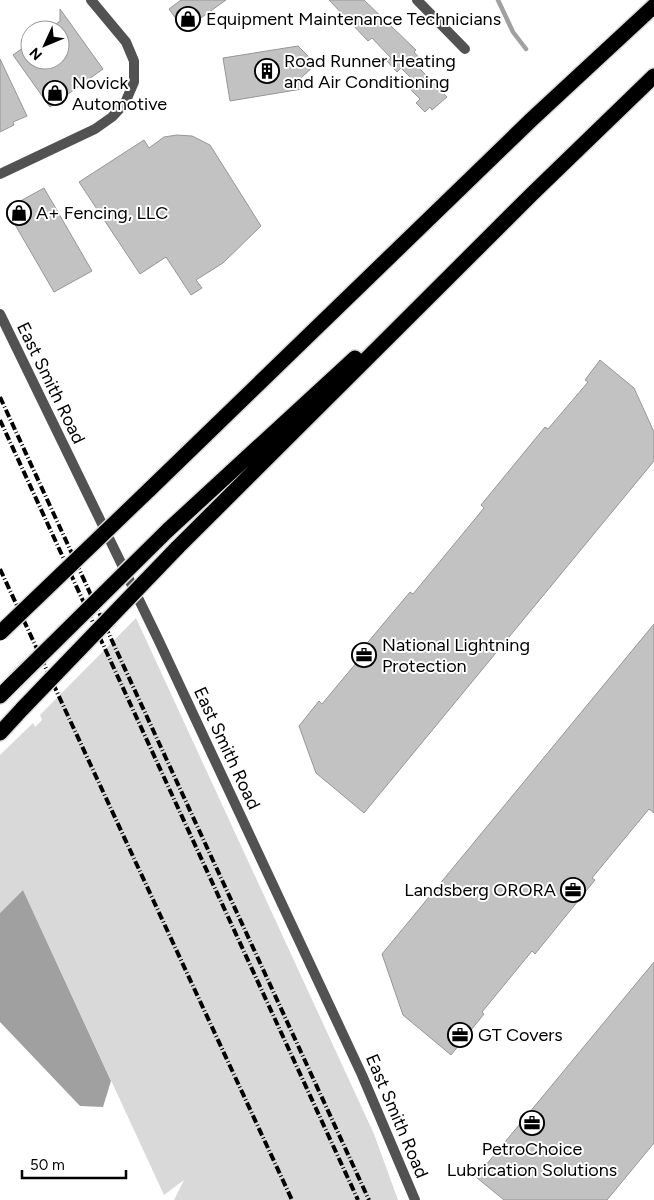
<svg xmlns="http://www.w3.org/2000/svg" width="654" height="1200" viewBox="0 0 654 1200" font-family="Figtree,sans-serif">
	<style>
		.green { fill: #d9d9d9 }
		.water { fill: #a0a0a0 }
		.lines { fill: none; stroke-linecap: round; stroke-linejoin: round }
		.stream { stroke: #a0a0a0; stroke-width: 4.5 }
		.building { fill: #c2c2c2; stroke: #969696 }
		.motorway-casing { stroke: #dbdbdb; stroke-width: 18 }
		.minor { stroke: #525252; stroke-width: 10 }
		.tertiary { stroke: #525252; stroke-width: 10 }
		.motorway { stroke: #000; stroke-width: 15 }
		.rail { stroke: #000; stroke-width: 4; stroke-dasharray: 8 2.5 1 2.5; stroke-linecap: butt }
		.motorway-bridge-casing { stroke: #dbdbdb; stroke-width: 18; stroke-linecap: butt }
		.motorway-bridge { stroke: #000; stroke-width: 15 }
		.labels { text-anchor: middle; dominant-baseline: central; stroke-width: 4; stroke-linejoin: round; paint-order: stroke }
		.poi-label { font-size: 18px; fill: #000; stroke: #fff; text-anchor: start }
		.street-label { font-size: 18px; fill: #000; stroke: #fff }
	</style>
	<rect width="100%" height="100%" fill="#fff"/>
	<path class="green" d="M 136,618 L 374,1134 L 398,1200 L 174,1200 L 184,1180 L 164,1195 L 23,890 L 0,913 L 0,755 L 33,723 L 35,727 L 42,720 L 40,715 Z"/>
	<path class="water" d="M 23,890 L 111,1081 L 103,1107 L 80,1106 L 0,1022 L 0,913 Z"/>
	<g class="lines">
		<path class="stream" d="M 498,0 L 513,32 L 526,49"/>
	</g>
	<path class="building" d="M 181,0 L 226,0 L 184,30 L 169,9 Z
		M 329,0 L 364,0 L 416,50 L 414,52 L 424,63 L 419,68 L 447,97 L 432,110 L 430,107 L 425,112 L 416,103 L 420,99 L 410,89 L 416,83 L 401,68 L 397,72 L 387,61 L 391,58 L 372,38 L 368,41 Z
		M 60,9 L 103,69 L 50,107 L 13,55 L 30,43 L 30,60 L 60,60 L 60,30 L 48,30 L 60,21 Z
		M 298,46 L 316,64 L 301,78 L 302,89 L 230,101 L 223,58 Z
		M 0,59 L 27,116 L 13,122 L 14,125 L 0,132 Z
		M 177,135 L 192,136 L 210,145 L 261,226 L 223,263 L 196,280 L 202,288 L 191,295 L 166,257 L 140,274 L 79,182 L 144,140 L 149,148 L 164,137 Z
		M 44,188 L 92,271 L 54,292 L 6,209 Z
		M 600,360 L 634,388 L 654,432 L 654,461 L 364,813 L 316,773 L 299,726 L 319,701 L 322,704 L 357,662 L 353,660 L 410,592 L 413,594 L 484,508 L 481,505 L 545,427 L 548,429 L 588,382 L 585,380 Z
		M 654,624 L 654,813 L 649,809 L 592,878 L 595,880 L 535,954 L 532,951 L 482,1012 L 484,1014 L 451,1055 L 403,1015 L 382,954 Z
		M 654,962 L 654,1143 L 607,1200 L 504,1200 L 476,1177 Z"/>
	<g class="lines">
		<defs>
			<path id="motorway" d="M 149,490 L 531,120 L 654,6
				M 168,530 L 355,358
				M 177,548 L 532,194 L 654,76
				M 0,696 L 12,684
				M 0,733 L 23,708"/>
		</defs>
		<use href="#motorway" class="motorway-casing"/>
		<path class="minor" d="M 417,0 L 465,49
			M 0,174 L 95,129 L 112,117 L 125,103 L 134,82 L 134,61 L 126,42 L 91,0"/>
		<path class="tertiary" d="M 0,314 L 158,639 L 362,1075 L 415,1200"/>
		<use href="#motorway" class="motorway"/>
		<path class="rail" d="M 0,397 L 369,1200
			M 0,420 L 358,1200
			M 0,569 L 292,1200"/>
		<defs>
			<path id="motorway-bridge" d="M 0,633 L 149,490
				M 12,684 L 168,530
				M 23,708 L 177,548"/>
		</defs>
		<use href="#motorway-bridge" class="motorway-bridge-casing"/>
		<use href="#motorway-bridge" class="motorway-bridge"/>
	</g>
	<defs>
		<symbol id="shop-ring" viewBox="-11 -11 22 22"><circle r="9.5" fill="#fff" stroke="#000" stroke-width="1.5"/><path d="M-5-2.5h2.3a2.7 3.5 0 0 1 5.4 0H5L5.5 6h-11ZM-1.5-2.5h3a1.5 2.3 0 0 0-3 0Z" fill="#000"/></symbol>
		<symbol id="building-ring" viewBox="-11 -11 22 22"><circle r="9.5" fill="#fff" stroke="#000" stroke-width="1.5"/><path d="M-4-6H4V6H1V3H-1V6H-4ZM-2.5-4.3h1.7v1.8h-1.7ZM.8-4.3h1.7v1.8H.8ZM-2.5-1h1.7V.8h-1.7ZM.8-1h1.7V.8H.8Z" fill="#000"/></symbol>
		<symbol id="office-ring" viewBox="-11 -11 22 22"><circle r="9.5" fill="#fff" stroke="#000" stroke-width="1.5"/><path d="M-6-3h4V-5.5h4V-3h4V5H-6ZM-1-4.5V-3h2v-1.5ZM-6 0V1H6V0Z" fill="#000"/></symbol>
	</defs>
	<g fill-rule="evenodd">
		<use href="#shop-ring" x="174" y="5" width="28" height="28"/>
		<use href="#building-ring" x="253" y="57" width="28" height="28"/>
		<use href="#shop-ring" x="41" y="79" width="28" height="28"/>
		<use href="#shop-ring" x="5" y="199" width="28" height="28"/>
		<use href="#office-ring" x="350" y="641" width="28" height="28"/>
		<use href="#office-ring" x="559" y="876" width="28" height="28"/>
		<use href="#office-ring" x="446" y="1021" width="28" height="28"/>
		<use href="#office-ring" x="518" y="1109" width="28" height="28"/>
	</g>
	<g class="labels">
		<g class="poi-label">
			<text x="206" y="19">Equipment Maintenance Technicians</text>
			<text x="284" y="61">Road Runner Heating<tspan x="284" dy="21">and Air Conditioning</tspan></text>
			<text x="72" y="83">Novick<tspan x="72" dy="21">Automotive</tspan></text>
			<text x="36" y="213">A+ Fencing, LLC</text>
			<text x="382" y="645">National Lightning<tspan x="382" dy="21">Protection</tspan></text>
			<text x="556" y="890" text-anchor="end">Landsberg ORORA</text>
			<text x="478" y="1035">GT Covers</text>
			<text x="532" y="1149" text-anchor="middle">PetroChoice<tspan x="532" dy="21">Lubrication Solutions</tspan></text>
		</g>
		<g class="street-label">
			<text transform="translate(51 383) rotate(64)">East Smith Road</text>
			<text transform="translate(227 748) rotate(65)">East Smith Road</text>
			<text transform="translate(397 1116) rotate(67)">East Smith Road</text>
		</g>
	</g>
	<g transform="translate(45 45) rotate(226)"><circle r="24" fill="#ffffff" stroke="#999999"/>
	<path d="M0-4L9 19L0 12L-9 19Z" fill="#000000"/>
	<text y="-8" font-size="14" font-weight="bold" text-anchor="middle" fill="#000000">N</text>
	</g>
	<path d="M22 1170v8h104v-8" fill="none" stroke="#000000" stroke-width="2.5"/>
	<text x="30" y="1170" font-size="15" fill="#000000" stroke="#ffffff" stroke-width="4" paint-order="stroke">50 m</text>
</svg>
